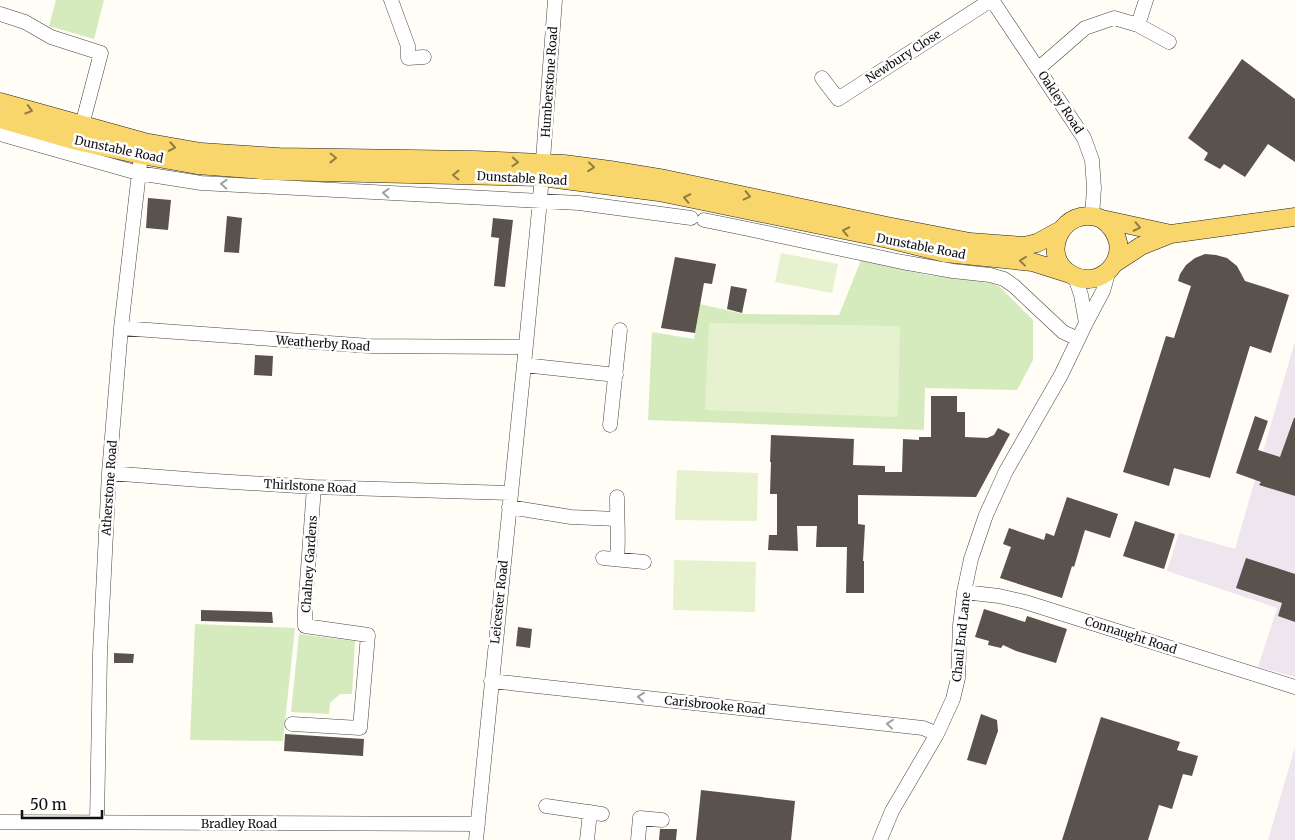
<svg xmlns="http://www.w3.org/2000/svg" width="1295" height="840" viewBox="0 0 1295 840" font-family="Merriweather,serif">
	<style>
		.industrial { fill: #eee6ef }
		.green { fill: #d5ebbd }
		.pitch { fill: #e6f2cf }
		.building { fill: #5a524d }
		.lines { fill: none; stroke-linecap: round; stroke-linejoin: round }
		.minor-casing { stroke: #444; stroke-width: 15 }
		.major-casing { stroke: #222; stroke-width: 19 }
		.minor { stroke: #fff; stroke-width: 14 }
		.major { stroke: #f9d66b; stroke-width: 18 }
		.oneway { stroke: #917d42 }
		.oneway2 { stroke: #a0a0a0 }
		.labels { text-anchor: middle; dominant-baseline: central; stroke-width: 5; stroke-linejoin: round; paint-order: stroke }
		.street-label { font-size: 12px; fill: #111; stroke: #fff }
	</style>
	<rect width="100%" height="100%" fill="#fffdf5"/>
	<path class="industrial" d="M 1295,341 L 1295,677 L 1258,667 L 1277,608 L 1167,571 L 1179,533 L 1235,549 Z
		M 1295,747 L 1295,840 L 1268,840 Z"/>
	<path class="green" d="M 56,0 L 104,0 L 94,39 L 49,26 Z
		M 861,260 L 927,275 L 991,283 L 1000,287 L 1033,320 L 1033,360 L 1017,390 L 925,388 L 924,430 L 648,420 L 652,332 L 694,339 L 700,304 L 743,314 L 839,315 Z
		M 195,624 L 295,628 L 283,741 L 190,740 Z
		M 299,634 L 355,641 L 352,694 L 340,694 L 330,703 L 329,714 L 291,712 Z"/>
	<path class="pitch" d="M 781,253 L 838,264 L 832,293 L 775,282 Z
		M 709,323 L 900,326 L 898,417 L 705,410 Z
		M 677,470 L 758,473 L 757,521 L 675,520 Z
		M 674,560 L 756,562 L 755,612 L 673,610 Z"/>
	<path class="building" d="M 1242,59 L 1295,99 L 1295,162 L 1268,144 L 1245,177 L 1224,164 L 1220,169 L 1204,160 L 1208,153 L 1188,138 Z
		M 148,198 L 171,200 L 168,230 L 146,228 Z
		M 227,216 L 242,218 L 239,253 L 224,252 Z
		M 493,218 L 513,220 L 505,287 L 494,286 L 499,238 L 491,237 Z
		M 1205,254 L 1216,255 L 1227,258 L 1237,266 L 1245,281 L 1289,295 L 1271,353 L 1250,346 L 1210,478 L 1174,468 L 1169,486 L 1123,472 L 1166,336 L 1174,338 L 1191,286 L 1178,281 L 1180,274 L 1186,265 L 1195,258 Z
		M 675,257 L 716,264 L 712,284 L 704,283 L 695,333 L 661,328 Z
		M 731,286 L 747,289 L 742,313 L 727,309 Z
		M 255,355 L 273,356 L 272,376 L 254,375 Z
		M 931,396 L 957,396 L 957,412 L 965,412 L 965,437 L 987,438 L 994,435 L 998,428 L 1010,434 L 976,497 L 858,495 L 858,524 L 865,525 L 863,561 L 864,561 L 864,593 L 846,593 L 847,547 L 816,547 L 817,526 L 797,526 L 798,551 L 768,550 L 769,535 L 777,535 L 777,494 L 770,494 L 771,462 L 770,462 L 771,435 L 854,439 L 853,465 L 885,466 L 885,472 L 902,472 L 903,439 L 919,440 L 919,437 L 931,437 Z
		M 1255,416 L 1268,421 L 1258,450 L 1280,457 L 1294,418 L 1295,418 L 1295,496 L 1259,485 L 1261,482 L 1236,473 Z
		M 1067,497 L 1118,514 L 1110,538 L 1085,530 L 1074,567 L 1072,566 L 1062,598 L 1000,578 L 1011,547 L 1003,544 L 1009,528 L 1044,540 L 1046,533 L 1054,536 Z
		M 1135,521 L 1175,534 L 1164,569 L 1123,556 Z
		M 1246,558 L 1295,574 L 1295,622 L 1278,616 L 1282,603 L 1236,588 Z
		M 984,609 L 1025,622 L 1027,616 L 1067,629 L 1056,663 L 1016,651 L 1003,645 L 1001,648 L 988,645 L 989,641 L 975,637 Z
		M 201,610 L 272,612 L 273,623 L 201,621 Z
		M 518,627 L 532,629 L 530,648 L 516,646 Z
		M 114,653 L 134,654 L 133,663 L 114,663 Z
		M 981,714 L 997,720 L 998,731 L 986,765 L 967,760 Z
		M 1101,717 L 1180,742 L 1177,750 L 1198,756 L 1192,776 L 1183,774 L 1172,809 L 1159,805 L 1148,840 L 1062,840 Z
		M 285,734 L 364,739 L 363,756 L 284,751 Z
		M 701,790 L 795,801 L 791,840 L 696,840 Z
		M 660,829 L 677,829 L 676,840 L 659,840 Z"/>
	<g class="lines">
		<defs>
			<path id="minor" d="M 391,0 L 408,46 L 408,58 L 424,57
				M 992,0 L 1084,138 L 1092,160 L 1094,188 L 1092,216
				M 0,14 L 25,22 L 51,37 L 101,53 L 82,125
				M 1138,25 L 1146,0
				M 1039,68 L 1085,28 L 1114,18 L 1138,25 L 1169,42
				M 822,78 L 838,99 L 991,0
				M 0,134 L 138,173 L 201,183 L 579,203 L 691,218
				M 704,220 L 748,229 L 902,262 L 953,271 L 990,275 L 1004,279 L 1014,286 L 1063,332 L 1078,339
				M 1075,277 L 1081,295 L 1086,323
				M 121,328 L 370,346 L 525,347
				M 524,365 L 616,375
				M 610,425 L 620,330
				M 109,473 L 200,480 L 314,487 L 511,493
				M 617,497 C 617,518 619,539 617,559
				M 509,507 L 571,517 L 617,519
				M 603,558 L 644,562
				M 964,592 L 999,596 L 1025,602 L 1295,687
				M 491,681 L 923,728 L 937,734
				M 292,724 L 360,728 L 368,635 L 305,626 L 305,610 L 314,487
				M 546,806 L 602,814
				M 0,822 L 478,824
				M 97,822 L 100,653 L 109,473 L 121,328 L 140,164
				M 476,840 L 524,365 L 540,200 L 555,0
				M 587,840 L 590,812
				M 638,840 L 640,818 L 662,820
				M 880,840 L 892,811 L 937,734 L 953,699 L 958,678 L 960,625 L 964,592 L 971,559 L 986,515 L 1006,471 L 1061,375 L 1086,323 L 1103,291 L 1109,270"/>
			<path id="major" d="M 0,102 L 144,142 L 201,152 L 279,157 L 475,160 L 564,164 L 610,170 L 665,179 L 887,226 L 970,242 L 1024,246 L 1037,243 L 1061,230
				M 0,119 L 77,141 L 141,155 L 197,165 L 275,171 L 541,177 L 659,192 L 888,239 L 945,253 L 1032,262 L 1070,274
				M 1102,219 C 1140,247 1105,293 1072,275 C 1037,256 1063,203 1102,219 L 1171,234
				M 1115,263 L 1141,246 L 1171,234 L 1295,217"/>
		</defs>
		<use href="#minor" class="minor-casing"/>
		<use href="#major" class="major-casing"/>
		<use href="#minor" class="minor"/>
		<use href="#major" class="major"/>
	</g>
	<defs><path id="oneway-chevron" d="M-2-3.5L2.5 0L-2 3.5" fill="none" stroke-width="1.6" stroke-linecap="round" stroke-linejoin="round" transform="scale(1.25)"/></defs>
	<g class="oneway">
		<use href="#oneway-chevron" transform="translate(29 110) rotate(16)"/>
		<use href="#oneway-chevron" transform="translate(172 147) rotate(10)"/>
		<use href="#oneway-chevron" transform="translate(333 158) rotate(1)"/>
		<use href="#oneway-chevron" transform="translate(515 162) rotate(3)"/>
		<use href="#oneway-chevron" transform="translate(591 167) rotate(6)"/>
		<use href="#oneway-chevron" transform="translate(456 175) rotate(-179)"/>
		<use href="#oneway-chevron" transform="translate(747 196) rotate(13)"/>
		<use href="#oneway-chevron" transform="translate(687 198) rotate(-168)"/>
		<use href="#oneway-chevron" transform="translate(1137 227) rotate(12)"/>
		<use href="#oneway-chevron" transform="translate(846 231) rotate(-168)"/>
		<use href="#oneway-chevron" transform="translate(1023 261) rotate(-174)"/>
	</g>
	<g class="oneway2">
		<use href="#oneway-chevron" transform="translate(224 184) rotate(-177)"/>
		<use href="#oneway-chevron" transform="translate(386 193) rotate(-177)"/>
		<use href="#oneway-chevron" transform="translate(641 697) rotate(-174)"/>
		<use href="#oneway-chevron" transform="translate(890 724) rotate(-174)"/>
	</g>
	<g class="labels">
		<g class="street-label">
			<text transform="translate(903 56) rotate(-33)">Newbury Close</text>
			<text transform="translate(549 82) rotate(-86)">Humberstone Road</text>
			<text transform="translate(1061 102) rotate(57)">Oakley Road</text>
			<text transform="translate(119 149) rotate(12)">Dunstable Road</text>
			<text transform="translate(522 178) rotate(3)">Dunstable Road</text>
			<text transform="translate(921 246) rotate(11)">Dunstable Road</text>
			<text transform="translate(323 343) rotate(4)">Weatherby Road</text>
			<text transform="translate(310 486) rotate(3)">Thirlstone Road</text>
			<text transform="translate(109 488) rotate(-86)">Atherstone Road</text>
			<text transform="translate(309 564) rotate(-86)">Chalney Gardens</text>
			<text transform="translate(499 602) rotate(-84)">Leicester Road</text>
			<text transform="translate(1131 635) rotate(18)">Connaught Road</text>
			<text transform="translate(961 637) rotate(-84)">Chaul End Lane</text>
			<text transform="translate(715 705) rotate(6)">Carisbrooke Road</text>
			<text x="239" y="823">Bradley Road</text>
		</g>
	</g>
	<path d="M22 810v8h80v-8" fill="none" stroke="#111111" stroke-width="2.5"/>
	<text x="30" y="810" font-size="15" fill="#111111" stroke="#ffffff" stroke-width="4" paint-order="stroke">50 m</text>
</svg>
